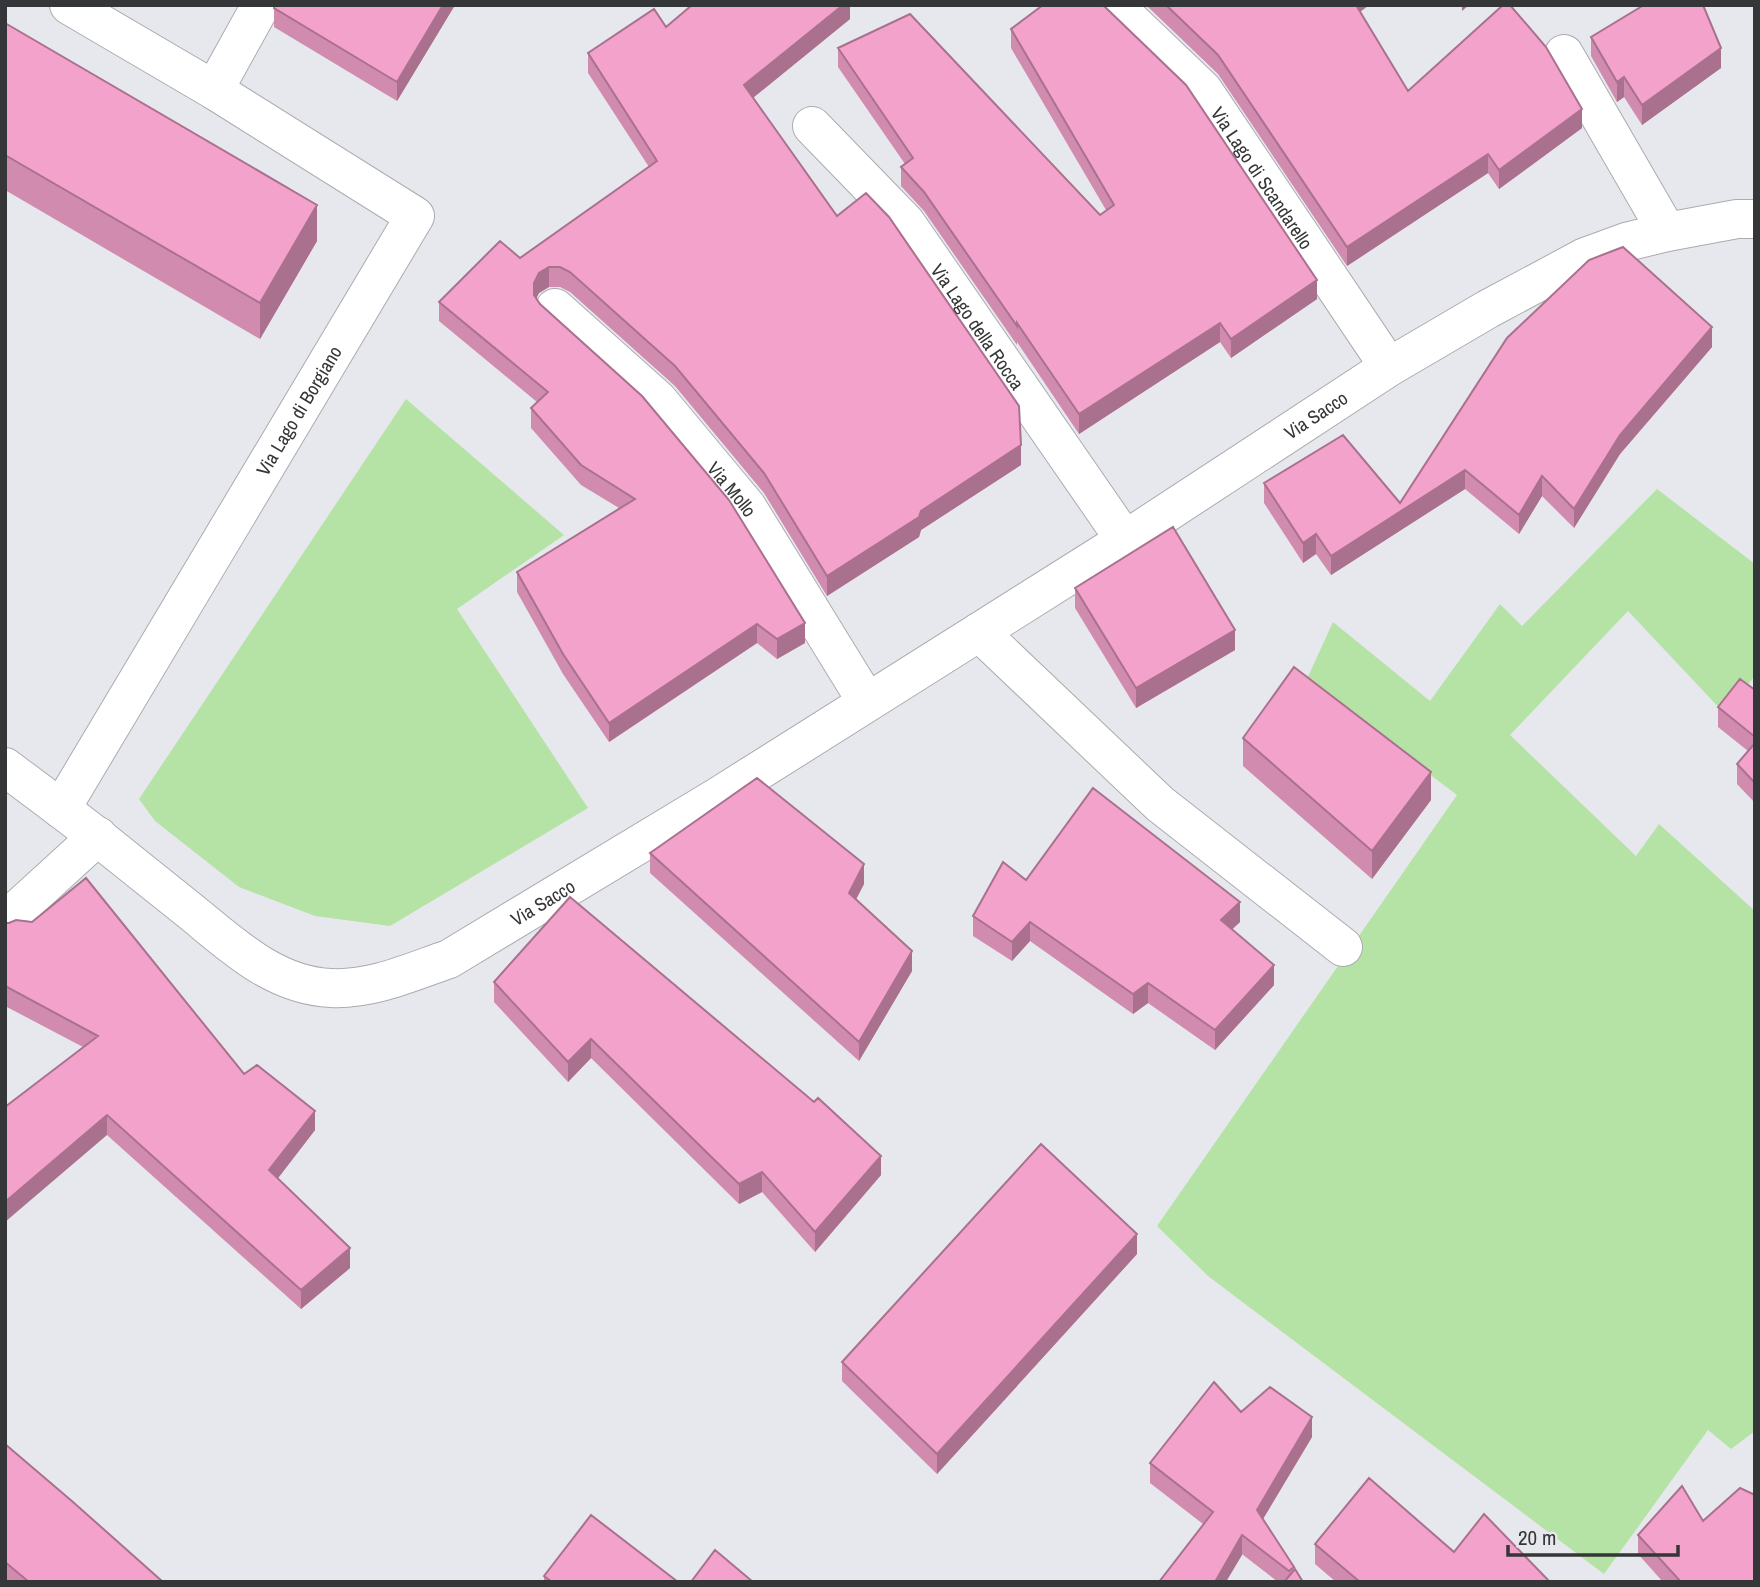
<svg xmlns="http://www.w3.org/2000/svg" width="1760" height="1587" viewBox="0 0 1760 1587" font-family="'Archivo Narrow',sans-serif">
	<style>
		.green { fill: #b5e3a5 }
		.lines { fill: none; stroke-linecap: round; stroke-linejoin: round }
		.minor-casing { stroke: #aaacb0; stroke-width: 40 }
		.minor { stroke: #fff; stroke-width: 38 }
		.wall { fill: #d18baf }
		.shaded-wall { fill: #aa718e }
		.building { fill: #f3a2cb; stroke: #aa718e; stroke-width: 2 }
		.labels { text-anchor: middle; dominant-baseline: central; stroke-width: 5; stroke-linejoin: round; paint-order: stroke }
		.street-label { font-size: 19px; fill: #353637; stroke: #e6e8ed }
	</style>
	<rect width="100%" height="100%" fill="#e6e8ed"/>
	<path class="green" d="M 406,399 L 564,535 L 457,609 L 588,808 L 390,926 L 315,916 L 239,887 L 155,821 L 139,799 Z
		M 1657,489 L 1755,564 L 1755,676 L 1724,713 L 1628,611 L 1510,735 L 1636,856 L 1659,824 L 1755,911 L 1755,1431 L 1731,1449 L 1708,1430 L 1604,1574 L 1208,1276 L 1157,1226 L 1457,795 L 1306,681 L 1333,622 L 1430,701 L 1500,604 L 1522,626 Z"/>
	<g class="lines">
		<defs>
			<g id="minor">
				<path id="s1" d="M 1114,5 L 1203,90 L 1389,367"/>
				<path d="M 1564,54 L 1667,232"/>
				<path d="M 214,90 L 261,5"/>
				<path id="s2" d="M 812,126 L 906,223 L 1125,540"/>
				<path id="s3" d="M 555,308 L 658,400 L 747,507 L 867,702"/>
				<path d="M 979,632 L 1160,804 L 1343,947"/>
				<path id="s4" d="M 5,767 C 44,796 82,824 119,854 C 144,874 169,894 194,914 C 234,947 276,986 331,988 C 372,990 411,972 449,959 L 719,796 L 1125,540 L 1389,367 L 1488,309 L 1585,257 L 1626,242 L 1667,232 L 1737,219 L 1755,219"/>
				<path id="s5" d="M 61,809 L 415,216 L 214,90 L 69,5"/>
				<path d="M 5,921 L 98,836"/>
			</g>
		</defs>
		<use href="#minor" class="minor-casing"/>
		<use href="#minor" class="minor"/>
	</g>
	<path class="wall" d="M 275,5 L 455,5 L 397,101 L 274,27 L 274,8 Z
		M 850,5 L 850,19 L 753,98 L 837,216 L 1021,465 L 921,530 L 919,537 L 827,596 L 764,493 L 675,386 L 570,292 L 560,287 L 549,287 L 539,293 L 536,298 L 540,304 L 805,643 L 777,659 L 757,643 L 609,742 L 563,674 L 517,592 L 517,572 L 619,508 L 581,485 L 531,428 L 531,408 L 537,402 L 439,321 L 439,302 L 520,258 L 649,167 L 588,73 L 588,53 L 666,27 Z
		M 1146,5 L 1369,5 L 1360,12 L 1408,91 L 1582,128 L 1499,189 L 1488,173 L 1347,266 L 1218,74 Z
		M 5,23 L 317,241 L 260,339 L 5,190 Z
		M 1011,29 L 1317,299 L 1231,358 L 1220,342 L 1079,434 L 1017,342 L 1017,345 L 924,211 L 901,186 L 901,167 L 905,164 L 838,67 L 838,48 L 1100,215 L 1106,210 L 1011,48 Z
		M 1591,37 L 1721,68 L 1642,125 L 1624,97 L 1617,102 L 1591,56 Z
		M 1507,338 L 1712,347 L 1620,454 L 1574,528 L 1542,496 L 1519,534 L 1465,489 L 1331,575 L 1316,554 L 1303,563 L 1264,503 L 1264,483 L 1400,503 Z
		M 1075,588 L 1235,650 L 1136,708 L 1075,608 Z
		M 1755,690 L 1755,803 L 1737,784 L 1737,764 L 1748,751 L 1718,727 L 1718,707 Z
		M 1243,738 L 1431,800 L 1372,879 L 1243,766 Z
		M 650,853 L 864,884 L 856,899 L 912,971 L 859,1061 L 650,873 Z
		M 1026,880 L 1240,922 L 1232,929 L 1274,985 L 1215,1050 L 1148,1003 L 1133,1014 L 1030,941 L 1012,961 L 973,936 L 973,916 Z
		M 5,923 L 244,1074 L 315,1130 L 277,1179 L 350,1268 L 301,1309 L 107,1135 L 83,1047 L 5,1006 Z
		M 494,982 L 881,1175 L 815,1252 L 762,1192 L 739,1204 L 591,1058 L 568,1082 L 494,1002 Z
		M 1137,1254 L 937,1474 L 842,1381 L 842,1362 Z
		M 1241,1412 L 1312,1437 L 1263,1519 L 1294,1570 L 1303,1582 L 1278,1582 L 1150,1483 L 1150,1463 Z
		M 5,1444 L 163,1582 L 5,1582 Z
		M 1703,1521 L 1755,1582 L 1663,1582 L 1638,1554 L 1638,1535 Z
		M 1315,1544 L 1454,1552 L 1550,1582 L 1336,1582 L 1315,1564 Z
		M 544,1576 L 678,1582 L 544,1582 Z"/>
	<path class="shaded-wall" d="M 443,5 L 455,5 L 397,101 L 397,82 Z
		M 843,5 L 850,5 L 850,19 L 744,105 L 744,85 Z
		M 1352,5 L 1369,5 L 1352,18 Z
		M 1462,5 L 1469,5 L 1462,11 Z
		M 1721,48 L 1721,68 L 1642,125 L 1642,105 Z
		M 1624,77 L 1624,97 L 1617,102 L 1617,82 Z
		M 1582,109 L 1582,128 L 1499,189 L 1499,170 Z
		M 1488,154 L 1488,173 L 1347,266 L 1347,247 Z
		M 317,205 L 317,241 L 260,339 L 260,303 Z
		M 549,267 L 549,287 L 539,293 L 534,303 L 534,283 L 539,273 Z
		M 1317,280 L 1317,299 L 1231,358 L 1231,339 Z
		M 1220,323 L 1220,342 L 1079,434 L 1079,414 Z
		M 1712,327 L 1712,347 L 1620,454 L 1574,528 L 1574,509 L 1620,435 Z
		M 1021,445 L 1021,465 L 921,530 L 919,537 L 827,596 L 827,576 L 921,511 Z
		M 1465,470 L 1465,489 L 1331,575 L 1331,556 Z
		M 1542,476 L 1542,496 L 1519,534 L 1519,515 Z
		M 1316,534 L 1316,554 L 1303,563 L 1303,543 Z
		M 805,623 L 805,643 L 777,659 L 777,639 Z
		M 757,624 L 757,643 L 609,742 L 609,723 Z
		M 1235,630 L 1235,650 L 1136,708 L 1136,688 Z
		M 1431,772 L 1431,800 L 1372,879 L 1372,851 Z
		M 864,864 L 864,884 L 849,913 L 849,893 Z
		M 1240,902 L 1240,922 L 1221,940 L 1221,920 Z
		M 1030,922 L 1030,941 L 1012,961 L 1012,942 Z
		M 912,951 L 912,971 L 859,1061 L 859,1042 Z
		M 1274,965 L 1274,985 L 1215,1050 L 1215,1030 Z
		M 1148,983 L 1148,1003 L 1133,1014 L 1133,994 Z
		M 591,1039 L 591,1058 L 568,1082 L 568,1062 Z
		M 315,1111 L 315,1130 L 269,1190 L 269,1170 Z
		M 107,1115 L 107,1135 L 5,1222 L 5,1202 Z
		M 881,1156 L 881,1175 L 815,1252 L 815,1232 Z
		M 762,1172 L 762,1192 L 739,1204 L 739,1184 Z
		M 1137,1234 L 1137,1254 L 937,1474 L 937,1454 Z
		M 350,1248 L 350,1268 L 301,1309 L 301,1290 Z
		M 1312,1417 L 1312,1437 L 1257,1529 L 1257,1510 Z
		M 1242,1535 L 1242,1555 L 1226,1582 L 1215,1582 Z"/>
	<path class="building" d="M 275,5 L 443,5 L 397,82 L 274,8 Z
		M 692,5 L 843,5 L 744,85 L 837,216 L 866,193 L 889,217 L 1019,406 L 1021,445 L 921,511 L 919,517 L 827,576 L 764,473 L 675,366 L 570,272 L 560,267 L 549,267 L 539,273 L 534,283 L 534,295 L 540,304 L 642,396 L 729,500 L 805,623 L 777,639 L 757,624 L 609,723 L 563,654 L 517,572 L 635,499 L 581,465 L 531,408 L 548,392 L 439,302 L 500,241 L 520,258 L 657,161 L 588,53 L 654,9 L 666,27 Z
		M 1043,5 L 1103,5 L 1186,85 L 1317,280 L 1231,339 L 1220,323 L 1079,414 L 1017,323 L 1017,326 L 924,192 L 901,167 L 913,158 L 838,48 L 910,14 L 1100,215 L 1114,205 L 1011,29 Z
		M 1166,5 L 1356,5 L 1408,91 L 1503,5 L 1510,5 L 1546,47 L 1582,109 L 1499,170 L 1488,154 L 1347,247 L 1218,55 Z
		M 1644,5 L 1703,5 L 1721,48 L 1642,105 L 1624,77 L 1617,82 L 1591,37 Z
		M 5,23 L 317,205 L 260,303 L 5,155 Z
		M 1623,247 L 1712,327 L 1620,435 L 1574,509 L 1542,476 L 1519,515 L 1465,470 L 1331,556 L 1316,534 L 1303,543 L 1264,483 L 1343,435 L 1400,503 L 1507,338 L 1589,260 Z
		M 1173,527 L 1235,630 L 1136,688 L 1075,588 Z
		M 1294,667 L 1431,772 L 1372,851 L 1243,738 Z
		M 1740,679 L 1755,690 L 1755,737 L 1718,707 Z
		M 1755,743 L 1755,783 L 1737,764 Z
		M 757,778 L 864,864 L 849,893 L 912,951 L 859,1042 L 650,853 Z
		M 1093,788 L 1240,902 L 1221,920 L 1274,965 L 1215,1030 L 1148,983 L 1133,994 L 1030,922 L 1012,942 L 973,916 L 1003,862 L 1026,880 Z
		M 86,878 L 244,1074 L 257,1065 L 315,1111 L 269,1170 L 350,1248 L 301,1290 L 107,1115 L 5,1202 L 5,1107 L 98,1036 L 5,986 L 5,923 L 9,923 L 16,920 L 32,922 Z
		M 570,897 L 814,1102 L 818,1098 L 881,1156 L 815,1232 L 762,1172 L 739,1184 L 591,1039 L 568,1062 L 494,982 Z
		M 1041,1144 L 1137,1234 L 937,1454 L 842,1362 Z
		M 1214,1382 L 1241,1412 L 1270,1387 L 1312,1417 L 1257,1510 L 1294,1567 L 1289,1571 L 1242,1535 L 1215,1582 L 1159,1582 L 1213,1512 L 1150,1463 Z
		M 5,1444 L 73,1502 L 163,1582 L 29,1582 L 5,1562 Z
		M 1369,1478 L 1454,1552 L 1484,1514 L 1550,1582 L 1360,1582 L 1315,1544 Z
		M 1682,1486 L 1703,1521 L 1740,1488 L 1755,1495 L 1755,1582 L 1681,1582 L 1638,1535 Z
		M 591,1515 L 678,1582 L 552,1582 L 544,1576 Z
		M 715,1550 L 753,1582 L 691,1582 Z
		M 1295,1569 L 1303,1582 L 1284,1582 Z"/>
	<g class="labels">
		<g class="street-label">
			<text stroke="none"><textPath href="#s1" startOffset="229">Via Lago di Scandarello</textPath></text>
			<text stroke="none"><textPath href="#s2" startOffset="261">Via Lago della Rocca</textPath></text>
			<text stroke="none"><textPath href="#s5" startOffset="464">Via Lago di Borgiano</textPath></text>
			<text stroke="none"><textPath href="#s4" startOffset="1544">Via Sacco</textPath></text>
			<text stroke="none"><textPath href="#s3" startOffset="254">Via Mollo</textPath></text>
			<text stroke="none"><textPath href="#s4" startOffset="630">Via Sacco</textPath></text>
		</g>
	</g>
	<rect width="1760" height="1587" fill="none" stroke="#353637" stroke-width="14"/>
	<path d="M1508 1545v10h170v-10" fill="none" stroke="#353637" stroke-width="3.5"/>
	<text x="1518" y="1545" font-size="21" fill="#353637" stroke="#e6e8ed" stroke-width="5" paint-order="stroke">20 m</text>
</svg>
